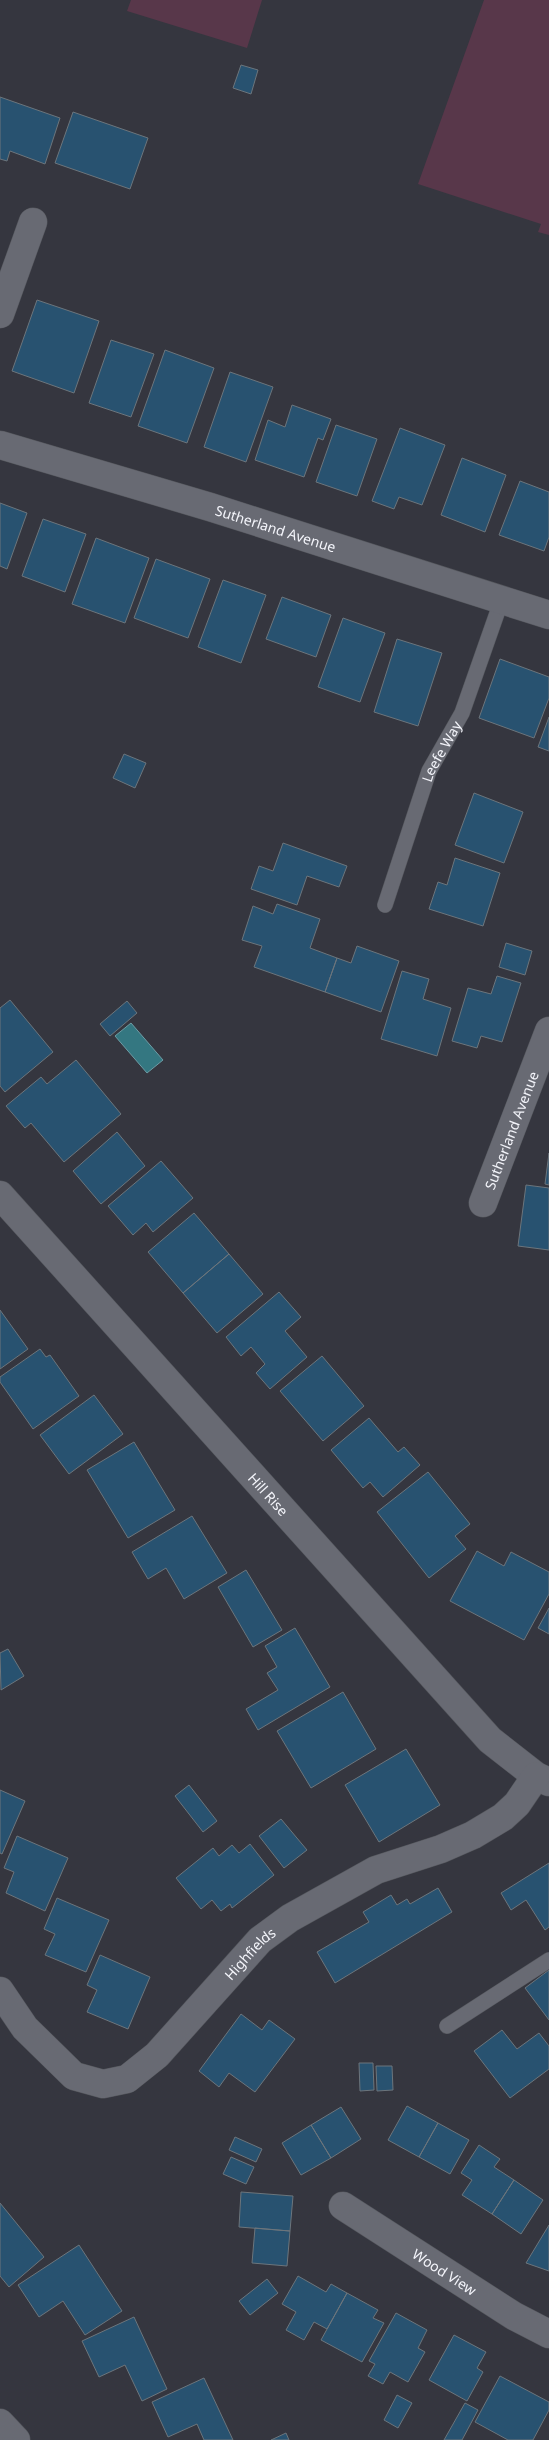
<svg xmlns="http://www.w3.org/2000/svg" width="549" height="2440" viewBox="0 0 549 2440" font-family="'Noto Sans',sans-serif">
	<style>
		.green { fill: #58374a }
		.water { fill: #347781; stroke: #6d9ca5 }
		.building { fill: #285270; stroke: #6c757c }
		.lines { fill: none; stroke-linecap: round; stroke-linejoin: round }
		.service-casing { stroke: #54565c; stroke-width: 16 }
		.minor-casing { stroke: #54565c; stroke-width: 29 }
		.service { stroke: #686a73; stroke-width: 15 }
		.minor { stroke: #686a73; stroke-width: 28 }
		.labels { text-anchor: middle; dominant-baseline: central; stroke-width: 4.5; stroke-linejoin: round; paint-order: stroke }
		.street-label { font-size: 14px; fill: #f3f4fa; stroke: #1d1e22 }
	</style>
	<rect width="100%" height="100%" fill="#35363f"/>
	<path class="green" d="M 131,0 L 262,0 L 247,48 L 127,11 Z
		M 484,0 L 549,0 L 549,235 L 538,232 L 541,224 L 418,184 Z"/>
	<path class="water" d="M 131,1023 L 163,1060 L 147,1073 L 115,1036 Z"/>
	<path class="building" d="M 241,65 L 258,70 L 251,94 L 233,88 Z
		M 0,97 L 60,118 L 45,164 L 10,151 L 7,161 L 0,159 Z
		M 73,112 L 148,138 L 130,189 L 55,163 Z
		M 37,300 L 99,321 L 74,393 L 12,371 Z
		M 111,340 L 154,354 L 131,417 L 89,403 Z
		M 165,350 L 214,368 L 187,443 L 138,426 Z
		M 230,372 L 273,387 L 246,462 L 204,447 Z
		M 292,405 L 331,419 L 323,440 L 318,438 L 304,477 L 255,460 L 268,420 L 285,427 Z
		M 336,425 L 377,439 L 357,496 L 316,482 Z
		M 400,428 L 445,445 L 422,505 L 399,497 L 394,509 L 372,501 Z
		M 462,458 L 506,475 L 485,532 L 441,515 Z
		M 520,481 L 549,492 L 549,537 L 544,551 L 499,535 Z
		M 0,503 L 27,513 L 7,569 L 0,566 Z
		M 43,519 L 86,534 L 65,592 L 22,576 Z
		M 96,538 L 149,558 L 125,623 L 72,604 Z
		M 156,559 L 210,579 L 188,638 L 134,618 Z
		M 223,580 L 266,595 L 241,663 L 198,647 Z
		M 282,597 L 331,615 L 316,657 L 266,639 Z
		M 343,618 L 385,633 L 360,702 L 318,687 Z
		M 397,639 L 442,653 L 418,726 L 374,712 Z
		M 500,659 L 549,677 L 549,698 L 534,738 L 479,718 Z
		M 549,717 L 549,751 L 538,747 Z
		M 124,754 L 146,763 L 135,788 L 113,778 Z
		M 474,793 L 523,812 L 504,863 L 455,845 Z
		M 283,843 L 347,866 L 339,887 L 307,876 L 297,905 L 251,889 L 259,866 L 273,871 Z
		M 455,858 L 500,873 L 483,926 L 429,909 L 438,882 L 447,885 Z
		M 277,904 L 320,919 L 310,948 L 337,958 L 325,992 L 254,967 L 262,946 L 242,940 L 253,906 L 273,914 Z
		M 506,943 L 532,951 L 525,975 L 499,967 Z
		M 357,946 L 399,961 L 381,1012 L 325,992 L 337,958 L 351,963 Z
		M 402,971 L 429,979 L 423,999 L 451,1008 L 437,1056 L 381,1039 Z
		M 497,976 L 521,983 L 502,1042 L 481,1036 L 477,1048 L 452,1041 L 468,988 L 491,994 Z
		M 10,1000 L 53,1052 L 5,1092 L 0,1086 L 0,1008 Z
		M 127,1001 L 137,1013 L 110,1036 L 100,1024 Z
		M 76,1060 L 121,1114 L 64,1162 L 31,1123 L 25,1128 L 6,1106 L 41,1077 L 47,1084 Z
		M 117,1132 L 145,1166 L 101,1204 L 73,1171 Z
		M 549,1153 L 549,1185 L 545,1184 Z
		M 161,1161 L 193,1198 L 153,1232 L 146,1223 L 133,1235 L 108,1206 Z
		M 526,1185 L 549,1188 L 549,1250 L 518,1246 Z
		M 194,1213 L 229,1254 L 183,1293 L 148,1252 Z
		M 229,1254 L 263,1294 L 217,1333 L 183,1293 Z
		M 279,1292 L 301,1317 L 285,1331 L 307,1357 L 270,1389 L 256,1373 L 265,1364 L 251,1347 L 241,1356 L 226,1337 Z
		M 0,1310 L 28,1349 L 0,1369 Z
		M 40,1349 L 46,1357 L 50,1355 L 79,1396 L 33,1429 L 0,1382 L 0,1377 Z
		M 322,1356 L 364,1406 L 323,1441 L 280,1391 Z
		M 94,1395 L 123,1434 L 69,1474 L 40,1435 Z
		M 369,1418 L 398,1452 L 404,1447 L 420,1465 L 383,1497 L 370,1482 L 363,1488 L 331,1450 Z
		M 134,1442 L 175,1510 L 128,1538 L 87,1470 Z
		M 428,1472 L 470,1524 L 455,1536 L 466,1549 L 429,1578 L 377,1512 Z
		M 192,1516 L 227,1573 L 184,1599 L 166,1568 L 148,1579 L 132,1552 Z
		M 477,1551 L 504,1566 L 511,1552 L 549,1572 L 549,1594 L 524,1640 L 450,1601 Z
		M 246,1570 L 282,1630 L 253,1647 L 218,1587 Z
		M 549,1608 L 549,1634 L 538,1628 Z
		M 295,1628 L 330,1687 L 258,1730 L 246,1709 L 278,1690 L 267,1673 L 277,1667 L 265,1646 Z
		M 8,1649 L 24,1676 L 1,1690 L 0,1653 Z
		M 343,1692 L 376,1749 L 311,1788 L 277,1731 Z
		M 406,1749 L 440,1805 L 379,1842 L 345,1785 Z
		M 189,1785 L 217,1821 L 203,1832 L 175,1796 Z
		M 0,1790 L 25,1801 L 2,1854 L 0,1853 Z
		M 281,1819 L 307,1850 L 284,1868 L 259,1836 Z
		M 17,1836 L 68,1858 L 45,1911 L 6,1893 L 14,1872 L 4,1868 Z
		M 250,1844 L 274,1875 L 232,1908 L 230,1904 L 221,1911 L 212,1900 L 201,1909 L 176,1878 L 213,1848 L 219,1856 L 232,1845 L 239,1853 Z
		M 549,1863 L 549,1927 L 545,1930 L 526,1900 L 511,1910 L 501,1893 Z
		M 438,1888 L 452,1912 L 335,1983 L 317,1952 L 369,1922 L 363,1912 L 391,1895 L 397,1905 L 407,1899 L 410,1904 Z
		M 57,1898 L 109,1920 L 86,1972 L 45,1955 L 55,1934 L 44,1929 Z
		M 100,1955 L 150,1977 L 128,2029 L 87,2012 L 97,1990 L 87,1985 Z
		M 549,1970 L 549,2020 L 525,1988 Z
		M 241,2014 L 262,2030 L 269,2020 L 295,2039 L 255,2092 L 229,2073 L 219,2087 L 199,2071 Z
		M 502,2030 L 517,2049 L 539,2033 L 549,2046 L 549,2069 L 510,2098 L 474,2051 Z
		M 359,2063 L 373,2063 L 374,2090 L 360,2091 Z
		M 376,2066 L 392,2066 L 393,2090 L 377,2091 Z
		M 407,2106 L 438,2123 L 419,2157 L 388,2140 Z
		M 341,2107 L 361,2139 L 331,2158 L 311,2125 Z
		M 438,2123 L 469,2140 L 450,2174 L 419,2157 Z
		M 311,2125 L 331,2158 L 301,2175 L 282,2143 Z
		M 235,2137 L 262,2149 L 256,2162 L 229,2150 Z
		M 479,2145 L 500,2159 L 494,2167 L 514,2180 L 492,2214 L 462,2195 L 472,2180 L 461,2173 Z
		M 231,2157 L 254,2167 L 246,2184 L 223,2174 Z
		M 514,2180 L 543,2200 L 521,2234 L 492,2214 Z
		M 241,2192 L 293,2196 L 290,2231 L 239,2227 Z
		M 0,2203 L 44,2257 L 9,2287 L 0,2276 Z
		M 549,2225 L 549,2271 L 526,2263 Z
		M 255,2228 L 290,2231 L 287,2266 L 252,2263 Z
		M 79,2245 L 122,2311 L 85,2335 L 63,2301 L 39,2317 L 18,2285 Z
		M 298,2276 L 326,2292 L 331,2284 L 347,2293 L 327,2329 L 314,2322 L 304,2340 L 286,2330 L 296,2312 L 282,2304 Z
		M 267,2279 L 278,2293 L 250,2315 L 239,2301 Z
		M 347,2293 L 378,2310 L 373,2318 L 384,2323 L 362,2362 L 321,2340 Z
		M 396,2313 L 427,2330 L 418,2348 L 425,2352 L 408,2382 L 390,2372 L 383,2384 L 368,2376 L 375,2364 L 369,2361 Z
		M 134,2317 L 167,2389 L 142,2401 L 125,2365 L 99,2377 L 82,2341 Z
		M 454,2335 L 486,2352 L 477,2368 L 483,2372 L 467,2401 L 429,2380 Z
		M 500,2376 L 549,2402 L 549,2410 L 533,2440 L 508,2440 L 475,2422 Z
		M 204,2378 L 233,2440 L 204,2440 L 197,2424 L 168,2437 L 152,2402 Z
		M 397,2395 L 412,2403 L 398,2428 L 384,2420 Z
		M 465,2403 L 478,2410 L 462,2440 L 444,2440 Z
		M 286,2433 L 289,2440 L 271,2440 Z"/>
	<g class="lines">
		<defs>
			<g id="service">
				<path id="s1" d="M 385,905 L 429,771 L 462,713 L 502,599"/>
				<path d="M 447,2026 L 549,1960"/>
			</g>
			<g id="minor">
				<path d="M 0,314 L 33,222"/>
				<path id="s2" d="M 0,445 L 210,507 L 549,615"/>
				<path id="s3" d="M 0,1195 L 490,1740 L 536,1776 L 549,1782"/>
				<path id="s4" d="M 483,1203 L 549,1031"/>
				<path id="s5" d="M 0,1991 L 25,2028 L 74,2076 L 103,2084 L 127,2079 L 157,2055 L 260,1940 L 290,1918 L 376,1870 L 441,1849 L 473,1835 L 503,1817 L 517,1804 L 536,1776"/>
				<path id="s6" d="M 343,2206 L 514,2316 L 549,2334"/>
				<path d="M 0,2423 L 16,2440"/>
			</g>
		</defs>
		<use href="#service" class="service-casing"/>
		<use href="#minor" class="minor-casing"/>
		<use href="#service" class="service"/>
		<use href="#minor" class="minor"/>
	</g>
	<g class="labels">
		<g class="street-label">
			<text stroke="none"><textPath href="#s2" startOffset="288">Sutherland Avenue</textPath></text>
			<text stroke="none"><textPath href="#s1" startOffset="164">Leefe Way</textPath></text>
			<text stroke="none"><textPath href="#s4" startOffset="78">Sutherland Avenue</textPath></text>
			<text stroke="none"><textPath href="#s3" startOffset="402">Hill Rise</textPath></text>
			<text stroke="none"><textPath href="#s5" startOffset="344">Highfields</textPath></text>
			<text stroke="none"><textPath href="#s6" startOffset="121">Wood View</textPath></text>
		</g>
	</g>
</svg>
